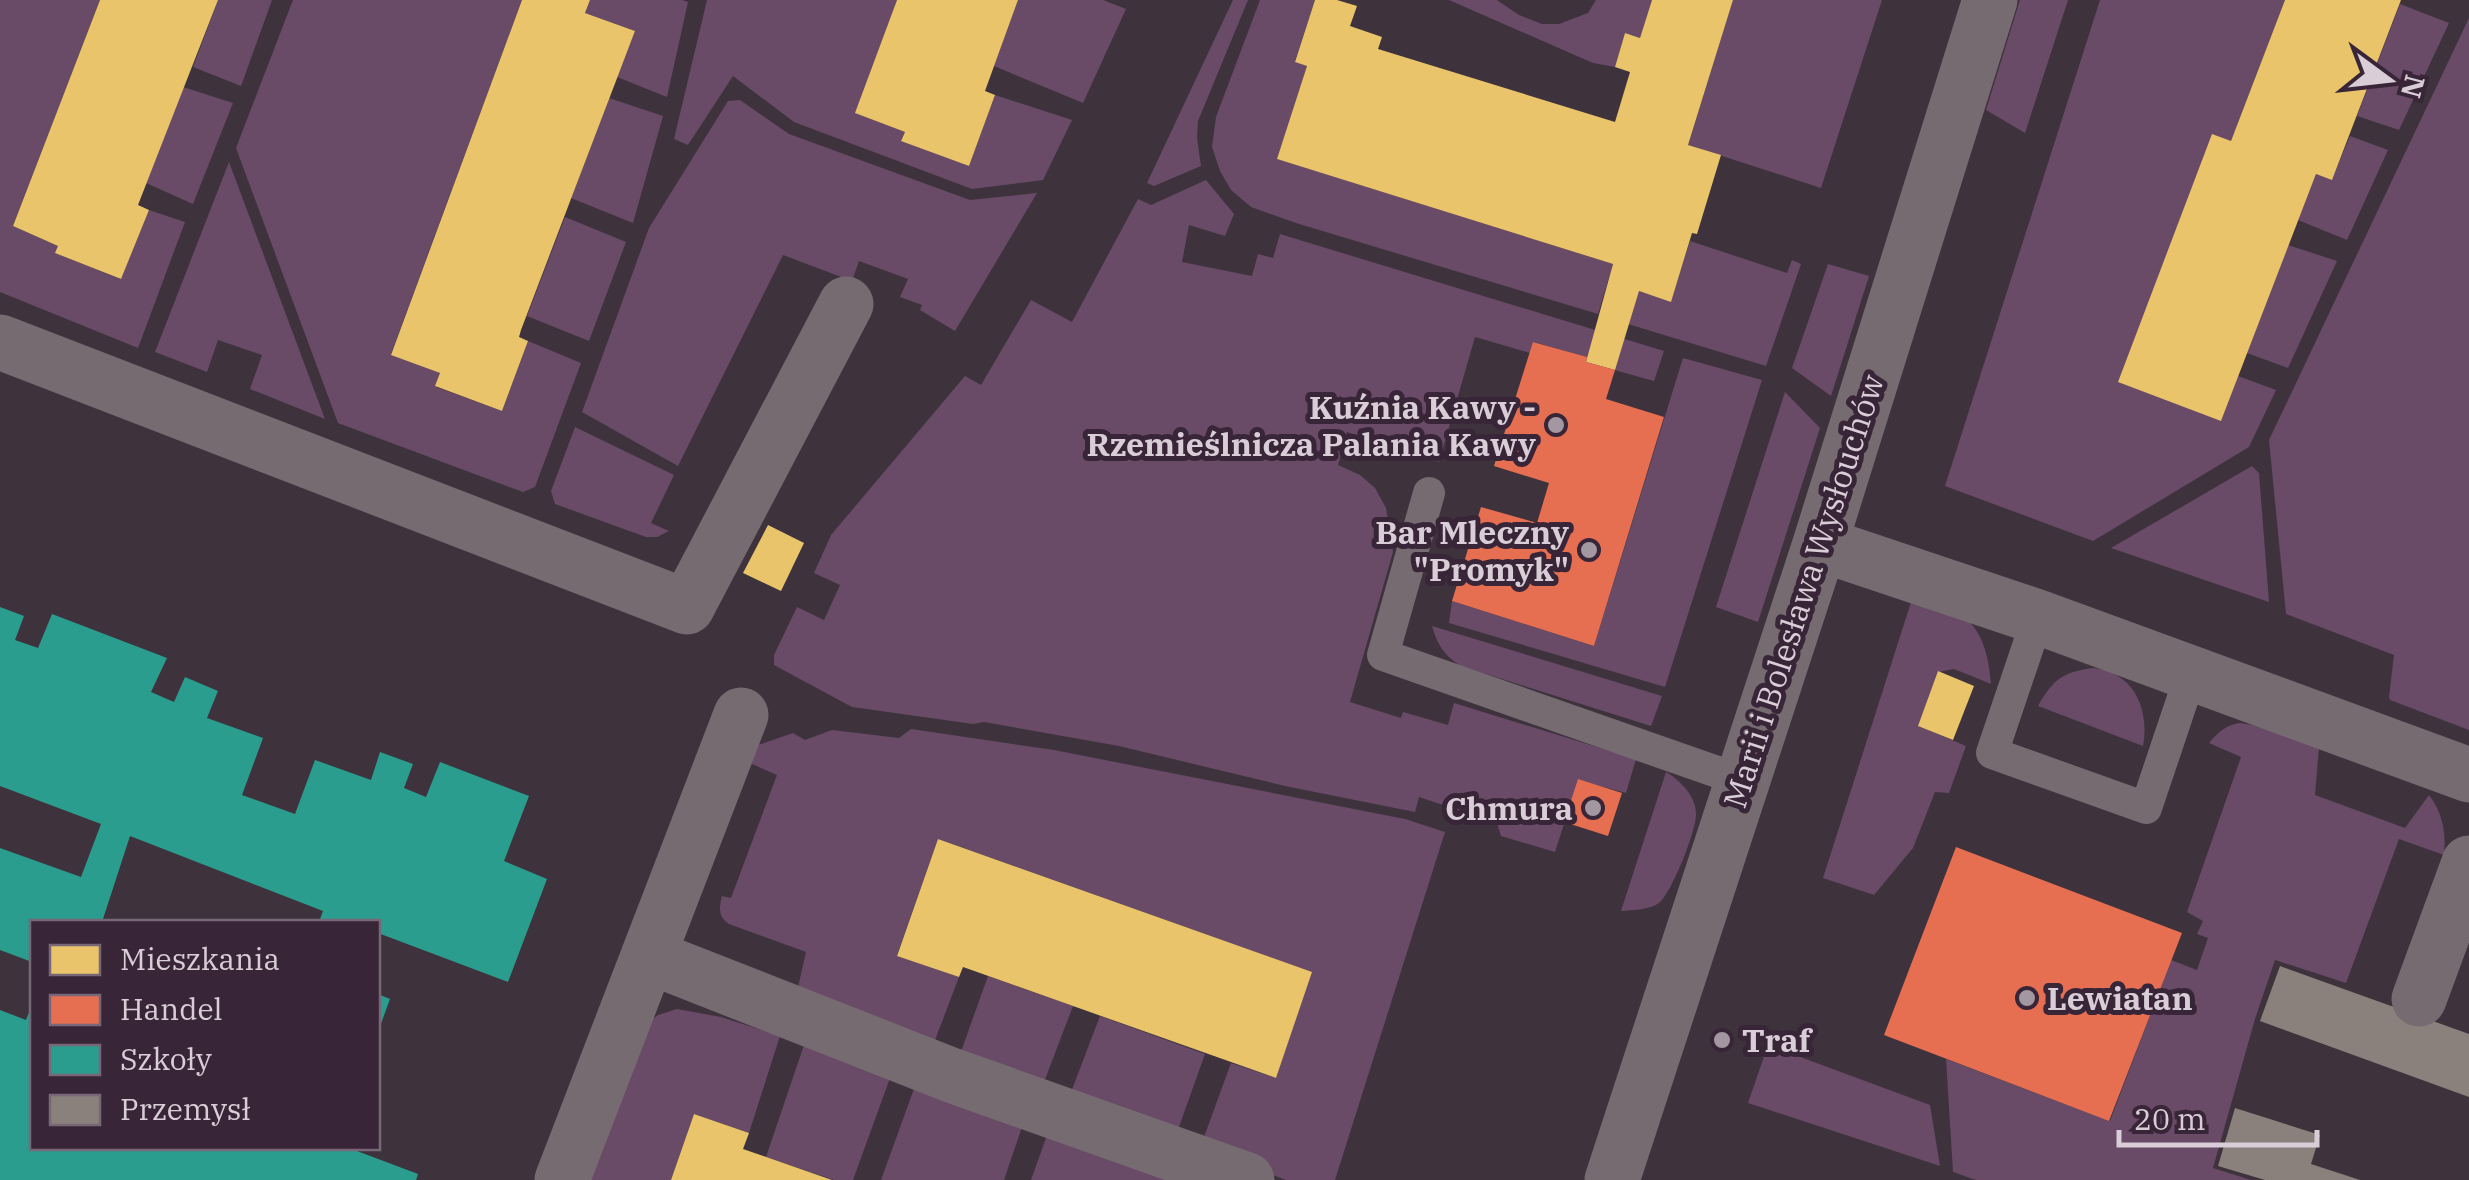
<svg xmlns="http://www.w3.org/2000/svg" width="2469" height="1180" viewBox="0 0 2469 1180" font-family="'IBM Plex Serif',serif">
	<style>
		.green { fill: #694a67 }
		.homes { fill: #e9c46a }
		.shops { fill: #e76f51 }
		.schools { fill: #2a9d8f }
		.industry { fill: #8a817c }
		.lines { fill: none; stroke-linecap: round; stroke-linejoin: round }
		.service { stroke: #766b71; stroke-width: 32 }
		.minor { stroke: #766b71; stroke-width: 55 }
		.poi-dot { fill: #a397a2; stroke: #382537; stroke-width: 4 }
		.labels { text-anchor: middle; dominant-baseline: central; stroke-width: 10; stroke-linejoin: round; paint-order: stroke }
		.poi-label { font-size: 32px; font-weight: bold; fill: #d9cdd8; stroke: #382537; text-anchor: end }
		.street-label { font-size: 32px; fill: #d9cdd8; stroke: #382537 }
	</style>
	<rect width="100%" height="100%" fill="#3e333d"/>
	<path class="green" d="M 0,0 L 100,0 L 13,226 L 58,246 L 56,253 L 120,279 L 149,210 L 185,222 L 138,348 L 0,292 Z
		M 218,0 L 272,0 L 241,86 L 193,67 Z
		M 293,0 L 522,0 L 391,354 L 440,373 L 436,387 L 502,411 L 528,341 L 581,363 L 535,487 L 523,492 L 338,423 L 236,148 Z
		M 590,0 L 682,0 L 688,2 L 667,97 L 617,77 L 635,31 L 585,13 Z
		M 707,0 L 897,0 L 856,113 L 905,132 L 901,140 L 969,166 L 995,95 L 1072,120 L 1043,180 L 972,189 L 794,122 L 733,76 L 688,145 L 674,139 Z
		M 1018,0 L 1103,0 L 1126,9 L 1083,103 L 994,66 Z
		M 1233,0 L 1248,0 L 1198,121 L 1197,138 L 1201,166 L 1154,186 L 1147,183 Z
		M 1260,0 L 1315,0 L 1295,61 L 1307,66 L 1278,159 L 1613,264 L 1598,314 L 1296,223 L 1251,207 L 1231,190 L 1220,171 L 1212,147 L 1216,117 Z
		M 1449,0 L 1497,0 L 1519,15 L 1542,24 L 1559,24 L 1588,13 L 1596,0 L 1652,0 L 1640,38 L 1625,33 L 1615,67 L 1593,63 Z
		M 1733,0 L 1882,0 L 1821,188 L 1688,145 Z
		M 2020,0 L 2068,0 L 2025,133 L 1986,110 Z
		M 2100,0 L 2285,0 L 2231,141 L 2213,135 L 2221,421 L 2238,376 L 2276,390 L 2249,447 L 2093,541 L 1945,486 Z
		M 2400,4 L 2449,23 L 2399,130 L 2357,116 Z
		M 2469,18 L 2469,730 L 2390,700 L 2389,697 L 2394,655 L 2286,614 L 2269,440 Z
		M 183,87 L 233,103 L 193,204 L 146,183 Z
		M 609,98 L 663,116 L 633,223 L 571,198 Z
		M 740,100 L 789,134 L 970,200 L 1037,193 L 955,331 L 920,310 L 922,305 L 900,297 L 908,279 L 859,261 L 852,281 L 783,255 L 678,466 L 582,412 L 649,228 L 728,101 Z
		M 2350,136 L 2388,150 L 2347,240 L 2298,220 L 2316,174 L 2332,179 Z
		M 229,162 L 325,419 L 250,389 L 262,355 L 218,340 L 207,372 L 155,352 Z
		M 1206,180 L 1234,214 L 1225,236 L 1189,225 L 1182,262 L 1252,276 L 1258,254 L 1273,258 L 1280,234 L 1664,351 L 1654,381 L 1586,362 L 1586,357 L 1534,342 L 1530,353 L 1475,337 L 1439,462 L 1347,432 L 1338,465 L 1360,475 L 1375,488 L 1386,508 L 1393,552 L 1350,702 L 1401,718 L 1403,712 L 1448,725 L 1454,703 L 1636,759 L 1626,793 L 1578,780 L 1555,852 L 1501,836 L 1497,823 L 1419,797 L 1415,812 L 1285,786 L 1119,746 L 984,722 L 973,724 L 852,707 L 774,665 L 774,655 L 797,607 L 824,620 L 840,585 L 814,573 L 831,535 L 965,376 L 981,385 L 1031,300 L 1072,322 L 1138,199 L 1151,205 Z
		M 565,217 L 626,242 L 589,341 L 527,316 Z
		M 1690,241 L 1787,273 L 1792,260 L 1801,264 L 1766,366 L 1628,324 L 1638,291 L 1671,301 Z
		M 2288,245 L 2337,261 L 2288,368 L 2247,353 Z
		M 1828,264 L 1869,276 L 1831,396 L 1792,368 Z
		M 1683,358 L 1762,380 L 1665,687 L 1449,623 L 1452,601 L 1594,646 Z
		M 1785,392 L 1820,428 L 1758,622 L 1716,607 Z
		M 575,427 L 674,475 L 651,523 L 669,531 L 657,537 L 646,537 L 555,504 L 551,491 Z
		M 2252,466 L 2259,473 L 2269,602 L 2111,548 Z
		M 1912,599 C 1926,603 1946,605 1958,613 C 1983,627 1989,658 1991,684 L 1954,669 L 1938,672 L 1919,726 L 1966,746 L 1949,793 L 1935,792 L 1913,848 L 1874,895 L 1823,878 Z
		M 1432,626 L 1662,696 L 1651,726 L 1461,666 C 1444,655 1438,646 1432,626 Z
		M 2093,668 C 2133,672 2150,708 2143,746 L 2038,706 C 2053,680 2062,672 2093,668 Z
		M 2239,723 L 2253,725 L 2319,747 L 2315,795 L 2405,828 L 2429,795 C 2443,814 2446,832 2444,855 L 2399,839 L 2346,983 L 2275,960 L 2255,1019 L 2213,1168 L 2251,1180 L 1976,1180 L 1953,1172 L 1946,1059 L 2110,1121 L 2171,960 L 2197,970 L 2208,938 L 2197,934 L 2203,921 L 2187,912 L 2241,757 L 2209,743 C 2218,732 2225,726 2239,723 Z
		M 911,729 L 1054,750 L 1405,819 L 1445,832 L 1335,1180 L 1286,1180 L 1200,1148 L 1231,1063 L 1276,1078 L 1311,972 L 938,839 L 897,955 L 959,977 L 932,1048 L 796,996 L 806,952 L 729,924 C 718,917 719,908 722,896 L 731,898 L 777,775 L 736,757 L 738,752 L 793,733 L 805,740 L 832,730 L 899,738 Z
		M 1666,772 C 1681,781 1697,797 1696,816 C 1695,833 1672,892 1659,903 C 1650,910 1632,910 1621,911 Z
		M 988,976 L 1073,1006 L 1041,1090 L 958,1060 Z
		M 677,1009 L 721,1017 L 780,1036 L 749,1133 L 694,1114 L 671,1180 L 585,1180 L 642,1027 L 658,1015 Z
		M 1100,1016 L 1205,1054 L 1175,1138 L 1068,1100 Z
		M 804,1045 L 890,1078 L 853,1180 L 834,1180 L 766,1157 Z
		M 1768,1045 L 1930,1105 L 1940,1166 L 1748,1103 Z
		M 915,1086 L 1022,1127 L 1004,1180 L 881,1180 Z
		M 1047,1135 L 1171,1180 L 1031,1180 Z"/>
	<path class="homes" d="M 100,0 L 218,0 L 138,205 L 149,210 L 121,279 L 55,253 L 58,246 L 13,226 Z
		M 522,0 L 590,0 L 585,13 L 635,31 L 521,330 L 519,337 L 528,341 L 502,411 L 435,386 L 440,373 L 391,355 Z
		M 897,0 L 1018,0 L 985,91 L 995,95 L 969,166 L 901,141 L 905,132 L 855,113 Z
		M 1315,0 L 1337,0 L 1357,6 L 1350,26 L 1382,37 L 1378,49 L 1615,122 L 1630,72 L 1615,67 L 1625,33 L 1640,38 L 1652,0 L 1733,0 L 1688,145 L 1721,155 L 1697,234 L 1692,233 L 1671,302 L 1639,291 L 1615,370 L 1586,362 L 1613,264 L 1277,159 L 1307,66 L 1295,62 Z
		M 2285,0 L 2401,0 L 2332,180 L 2316,174 L 2221,421 L 2118,382 L 2212,134 L 2231,141 Z
		M 768,525 L 804,543 L 781,591 L 743,573 Z
		M 1938,671 L 1974,686 L 1953,740 L 1918,726 Z
		M 938,839 L 1312,972 L 1276,1078 L 963,967 L 959,977 L 897,956 Z
		M 694,1114 L 749,1133 L 743,1149 L 832,1180 L 671,1180 Z"/>
	<path class="shops" d="M 1533,342 L 1587,357 L 1586,362 L 1615,370 L 1606,399 L 1664,417 L 1594,646 L 1452,601 L 1481,507 L 1537,523 L 1549,483 L 1494,466 Z
		M 1578,779 L 1622,793 L 1608,836 L 1564,822 Z
		M 1956,847 L 2182,933 L 2109,1121 L 1884,1035 Z"/>
	<path class="schools" d="M 0,607 L 24,616 L 15,640 L 38,648 L 52,614 L 167,658 L 151,692 L 174,702 L 185,677 L 218,691 L 207,718 L 263,738 L 242,795 L 295,814 L 315,760 L 371,780 L 380,752 L 413,764 L 404,788 L 426,797 L 440,762 L 529,796 L 504,861 L 547,879 L 508,982 L 378,933 L 378,922 L 319,922 L 323,911 L 130,836 L 102,922 L 32,922 L 32,962 L 0,950 L 0,848 L 81,877 L 101,824 L 0,786 Z
		M 378,994 L 390,999 L 378,1032 Z
		M 32,1005 L 32,1148 L 349,1148 L 418,1174 L 416,1180 L 0,1180 L 0,1010 L 26,1020 Z"/>
	<path class="industry" d="M 2280,966 L 2469,1034 L 2469,1097 L 2260,1021 Z
		M 2235,1108 L 2320,1135 L 2311,1164 L 2360,1180 L 2265,1180 L 2218,1166 Z"/>
	<g class="lines">
		<path class="service" d="M 1429,493 L 1383,655 L 1743,781
			M 2038,617 L 1992,753 L 2146,808 L 2191,674"/>
		<path class="minor" d="M 0,342 L 687,607 L 846,304
			M 1820,544 L 2038,617 L 2469,775
			M 648,956 L 951,1075 L 1247,1180
			M 2419,999 L 2469,863
			M 562,1180 L 741,715
			M 1612,1180 L 1820,544 L 1990,0"/>
	</g>
	<g class="poi-dot">
		<circle cx="1556" cy="425" r="10"/>
		<circle cx="1589" cy="550" r="10"/>
		<circle cx="1593" cy="808" r="10"/>
		<circle cx="2027" cy="998" r="10"/>
		<circle cx="1722" cy="1040" r="10"/>
	</g>
	<g class="labels">
		<g class="poi-label">
			<text x="1536" y="407">Kuźnia Kawy -<tspan x="1536" dy="37">Rzemieślnicza Palania Kawy</tspan></text>
			<text x="1569" y="532">Bar Mleczny<tspan x="1569" dy="37">"Promyk"</tspan></text>
			<text x="1573" y="808">Chmura</text>
			<text x="2047" y="998" text-anchor="start">Lewiatan</text>
			<text x="1742" y="1040" text-anchor="start">Traf</text>
		</g>
		<g class="street-label">
			<text transform="translate(1803 591) rotate(-72)">Marii i Bolesława Wysłouchów</text>
		</g>
	</g>
	<rect x="30" y="920" width="350" height="230" fill="#382537" stroke="#786877" stroke-width="2.5"/>
	<rect x="50" y="945" width="50" height="30" fill="#e9c46a" stroke="#786877" stroke-width="2.5"/>
	<text x="120" y="970" font-size="30" fill="#d9cdd8">Mieszkania</text>
	<rect x="50" y="995" width="50" height="30" fill="#e76f51" stroke="#786877" stroke-width="2.5"/>
	<text x="120" y="1020" font-size="30" fill="#d9cdd8">Handel</text>
	<rect x="50" y="1045" width="50" height="30" fill="#2a9d8f" stroke="#786877" stroke-width="2.5"/>
	<text x="120" y="1070" font-size="30" fill="#d9cdd8">Szkoły</text>
	<rect x="50" y="1095" width="50" height="30" fill="#8a817c" stroke="#786877" stroke-width="2.5"/>
	<text x="120" y="1120" font-size="30" fill="#d9cdd8">Przemysł</text>
	<g transform="translate(2389 80) rotate(105)" stroke="#382537" stroke-width="8" paint-order="stroke">
	<path d="M0-8L18 38L0 25L-18 38Z" fill="#d9cdd8"/>
	<text y="-15" font-size="28" font-weight="bold" text-anchor="middle" fill="#d9cdd8">N</text>
	</g>
	<path d="M2119 1130v15h198v-15" fill="none" stroke="#d9cdd8" stroke-width="5"/>
	<text x="2134" y="1130" font-size="30" fill="#d9cdd8" stroke="#382537" stroke-width="8" paint-order="stroke">20 m</text>
</svg>
